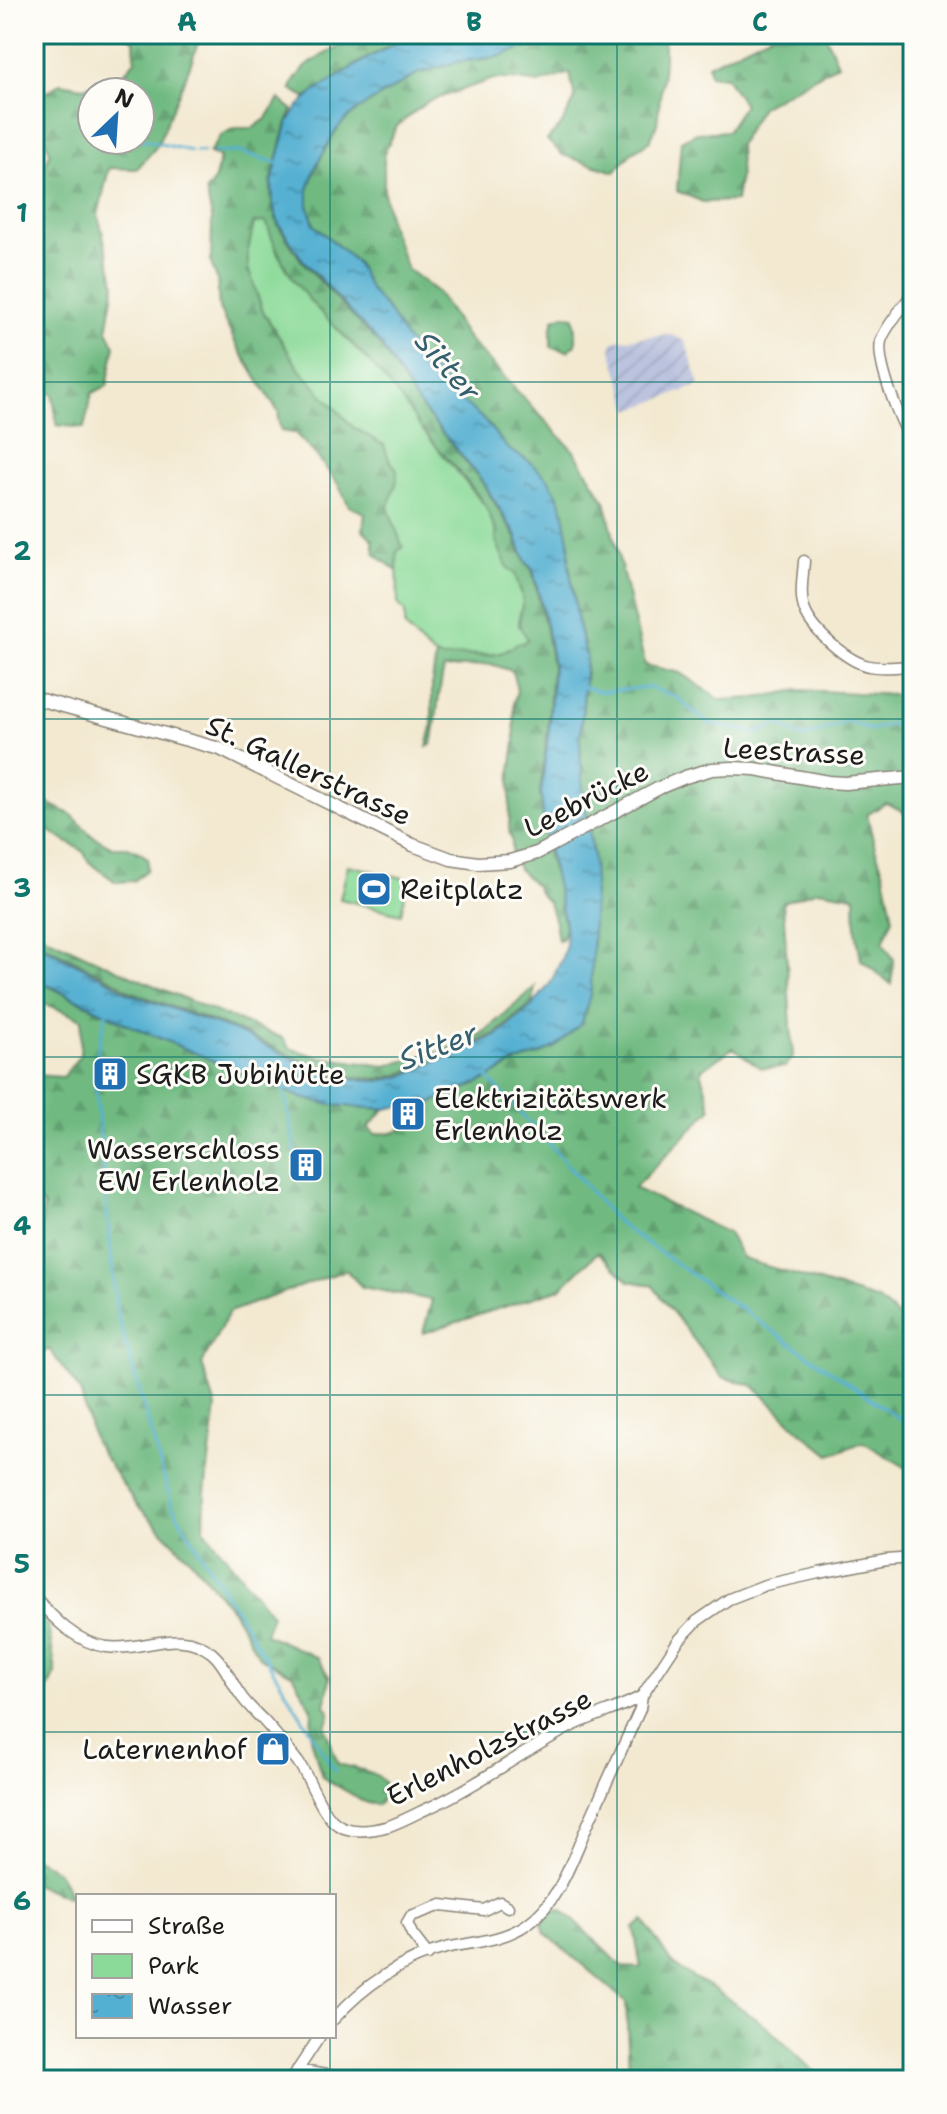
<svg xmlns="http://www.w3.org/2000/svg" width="947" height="2114" viewBox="0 0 947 2114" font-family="'Shantell Sans',sans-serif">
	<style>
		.industrial { fill: url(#industrial-furrows) }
		.forest { fill: url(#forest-firs); stroke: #466b4e; stroke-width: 2; fill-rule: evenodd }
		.green { fill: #8bda99; stroke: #547b5a; stroke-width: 2 }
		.water { fill: url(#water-ripples); stroke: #386677; stroke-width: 2 }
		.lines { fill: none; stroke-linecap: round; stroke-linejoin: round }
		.stream { stroke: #54b0d2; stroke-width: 3 }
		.minor-casing { stroke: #888276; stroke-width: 13 }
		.tertiary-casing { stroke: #888276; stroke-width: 15 }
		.minor { stroke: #fff; stroke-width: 10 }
		.tertiary { stroke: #fff; stroke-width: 12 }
		.grid { fill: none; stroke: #0f766e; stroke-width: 2; stroke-opacity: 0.55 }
		.labels { text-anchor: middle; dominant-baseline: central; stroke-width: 6; stroke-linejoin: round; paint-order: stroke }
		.street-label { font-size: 28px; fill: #1c1c1c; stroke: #fdfcf7 }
		.poi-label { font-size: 28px; fill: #1c1c1c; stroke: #fdfcf7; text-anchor: start }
		.water-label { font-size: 30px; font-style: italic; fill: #355f6e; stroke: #fdfcf7 }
		.neatline { fill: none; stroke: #0f766e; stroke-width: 3 }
		.grid-label { font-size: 26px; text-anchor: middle; font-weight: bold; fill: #0f766e }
	</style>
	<defs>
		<pattern id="industrial-furrows" width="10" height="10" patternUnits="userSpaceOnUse" patternTransform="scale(2)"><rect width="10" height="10" fill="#bcc3de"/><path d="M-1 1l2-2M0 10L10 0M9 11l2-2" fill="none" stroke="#a1a7be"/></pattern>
		<pattern id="forest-firs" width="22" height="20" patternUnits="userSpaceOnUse" patternTransform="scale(2)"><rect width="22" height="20" fill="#70ba81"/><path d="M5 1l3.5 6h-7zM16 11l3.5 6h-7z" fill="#609f6f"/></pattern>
		<pattern id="water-ripples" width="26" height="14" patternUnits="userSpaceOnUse" patternTransform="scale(2)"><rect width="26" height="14" fill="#54b0d2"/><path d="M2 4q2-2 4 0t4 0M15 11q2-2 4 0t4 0" fill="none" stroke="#458eaa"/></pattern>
	</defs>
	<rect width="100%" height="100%" fill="#fdfcf7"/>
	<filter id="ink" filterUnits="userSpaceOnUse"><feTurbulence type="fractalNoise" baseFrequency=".0125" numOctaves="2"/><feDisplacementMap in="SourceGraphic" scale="16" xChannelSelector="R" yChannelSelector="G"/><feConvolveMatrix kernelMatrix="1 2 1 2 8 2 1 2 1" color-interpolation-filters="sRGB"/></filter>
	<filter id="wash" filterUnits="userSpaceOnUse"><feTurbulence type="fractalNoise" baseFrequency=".006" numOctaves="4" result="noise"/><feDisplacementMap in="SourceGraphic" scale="32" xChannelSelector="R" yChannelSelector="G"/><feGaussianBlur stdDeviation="1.8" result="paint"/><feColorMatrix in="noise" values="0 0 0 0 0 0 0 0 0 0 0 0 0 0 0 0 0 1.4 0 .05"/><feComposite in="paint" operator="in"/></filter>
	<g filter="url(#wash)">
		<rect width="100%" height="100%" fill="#f3e9d1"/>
		<path class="industrial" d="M 669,334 L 685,341 L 700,385 L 630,410 L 611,350 L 613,342 L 618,340 Z"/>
		<path class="forest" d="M 125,34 L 201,34 L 190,66 L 157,146 L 137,169 L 109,168 L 98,215 L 115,284 L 107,330 L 115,346 L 107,386 L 92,393 L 84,428 L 57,425 L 53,394 L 34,390 L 34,196 L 50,152 L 34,112 L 34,100 L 61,83 L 83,87 L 122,76 L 135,60 L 134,40 ZM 92,92 L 140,92 L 140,140 L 92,140 Z
			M 370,34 L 410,34 L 358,63 L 306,97 L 291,90 C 297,61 345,44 370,34 Z
			M 554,34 L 664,34 L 664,62 L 657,124 L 650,141 L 631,153 L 615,172 L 563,155 L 547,140 L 562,124 L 575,99 L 570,73 L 539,83 L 512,79 L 493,79 L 427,102 L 397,126 L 384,153 L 384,193 L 390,224 L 407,269 L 437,292 L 468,339 L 574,451 L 605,501 L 645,665 L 680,673 L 721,700 L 756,698 L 799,690 L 913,696 L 913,821 L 901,810 L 886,803 L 867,815 L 875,848 L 884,874 L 893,918 L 883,942 L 894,960 L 891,984 L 861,960 L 856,930 L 855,896 L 818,890 L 783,902 L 793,1057 L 785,1067 L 761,1068 L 733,1048 L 701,1070 L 711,1109 L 634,1188 L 728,1233 L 743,1259 L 878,1300 L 913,1329 L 913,1474 L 905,1467 L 863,1442 L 830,1455 L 799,1430 L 754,1386 L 722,1377 L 652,1285 L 629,1281 L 598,1252 L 560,1289 L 423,1333 L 432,1300 L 362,1287 L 346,1270 L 229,1312 L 202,1364 L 216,1407 L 205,1492 L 204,1529 L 272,1615 L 265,1634 L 318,1658 L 330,1678 L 325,1706 L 329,1710 L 329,1718 L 325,1727 L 338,1764 C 356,1769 381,1770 388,1790 L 378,1805 L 367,1803 L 322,1777 L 311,1738 L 312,1709 L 292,1674 L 260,1658 L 232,1610 L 190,1559 L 136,1504 L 94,1442 L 80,1391 L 49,1349 L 34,1359 L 34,1277 L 44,1206 L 34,1197 L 34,1075 L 63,1077 L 80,1055 L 82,1019 L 34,999 L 34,979 L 131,1026 L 302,1098 L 332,1105 L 385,1109 L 368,1128 L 375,1134 L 396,1132 L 419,1118 L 417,1105 C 448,1102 482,1080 509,1066 C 523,1058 540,1055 555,1047 L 593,944 L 591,928 L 593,856 L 583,791 L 580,745 L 586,668 L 584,645 L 579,629 L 569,564 L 569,540 L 530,462 L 508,449 L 484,420 L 462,402 L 405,338 L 390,313 L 371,291 L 356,262 L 314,225 L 308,205 L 308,190 L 315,168 L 333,135 L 342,123 L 357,110 L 419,73 L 457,62 L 497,57 L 540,42 Z
			M 771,34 L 825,34 L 838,64 L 761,107 L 739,144 L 740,173 L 736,201 L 703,202 L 677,191 L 681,141 L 697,133 L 727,131 L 744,105 L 726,77 L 710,75 L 708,65 Z
			M 279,99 L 293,110 L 287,122 L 271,183 L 272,205 L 278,225 L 301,260 L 317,278 L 380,345 L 416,401 L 480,479 L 515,536 L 525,562 L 532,570 L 545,625 L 552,666 L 548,729 L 540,793 L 548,857 L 555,877 L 565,927 L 562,939 L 558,940 L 555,922 L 549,903 L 539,893 L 536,886 L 518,869 L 512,851 L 512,840 L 509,831 L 511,770 L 515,743 L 514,703 L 517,690 L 512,671 L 491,664 L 444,669 C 437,694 438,719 432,744 L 427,747 L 432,727 L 432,682 L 436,656 C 447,659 456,655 468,655 C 492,656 509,658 522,633 C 515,620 524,611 522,598 C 520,580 508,571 501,555 C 494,539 495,520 484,504 C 466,477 442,454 421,429 C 414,420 408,409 400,399 C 388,383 375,368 361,353 C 345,335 326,319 310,301 C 289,278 276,251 266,222 L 254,223 L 248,251 L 248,267 L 263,312 L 300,370 L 353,427 L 384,445 L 389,459 L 397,469 L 397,481 L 388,507 L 403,548 L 397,551 L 397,571 L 375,554 L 373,540 L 363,530 L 365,513 L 349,506 L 338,484 L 316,455 L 295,433 L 281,431 L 278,419 L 279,413 L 237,346 L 219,309 L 217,279 L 211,263 L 212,218 L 206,191 L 215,179 L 220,157 L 209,153 L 221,135 L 235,128 L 253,128 L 267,118 Z
			M 564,315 L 574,317 L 576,331 L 576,344 L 568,351 L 551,347 L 551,331 L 554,319 Z
			M 34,796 L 72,815 L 92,836 L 112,847 L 128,847 L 141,853 L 148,859 L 147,870 L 134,881 L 116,882 L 89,862 L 83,851 L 58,837 L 45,827 L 34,830 Z
			M 34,931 C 116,970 198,1006 283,1038 L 289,1048 L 318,1057 L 386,1066 L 443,1051 L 484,1032 L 535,987 L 532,1003 L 495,1034 L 399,1075 L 379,1079 L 338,1076 L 319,1069 L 236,1030 L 129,991 L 115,981 L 34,940 Z
			M 34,1610 L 48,1626 L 56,1672 L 34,1715 Z
			M 34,1857 L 58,1872 L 73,1899 L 34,1884 Z
			M 552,1909 L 562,1909 L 622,1967 L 641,1968 L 634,1928 L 644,1921 L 669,1959 L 682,1971 L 716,1990 L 767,2027 L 823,2080 L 626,2080 L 629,2071 L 626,2002 L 545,1933 L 542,1923 Z"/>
		<path class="green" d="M 266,222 L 277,252 L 292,278 L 310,301 L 374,367 L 400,398 L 420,427 L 486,507 L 496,533 L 496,541 L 501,553 L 508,568 L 515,574 L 519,587 L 523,601 L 519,617 L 519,626 L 528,639 L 523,643 L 517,643 C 498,660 485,653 463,655 C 455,656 446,660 438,657 C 426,652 415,636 405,627 L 405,612 L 398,604 L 397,551 L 403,548 L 388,507 L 397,481 L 397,469 L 389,459 L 384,445 L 353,427 L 300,370 L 263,311 L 248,268 L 248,251 L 254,223 Z
			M 348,865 L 408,879 L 401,914 L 340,899 Z"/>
		<path class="water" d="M 412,34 L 554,34 L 540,42 L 497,57 L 457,62 L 419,73 L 357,110 L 342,123 L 333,135 L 315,168 L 308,190 L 308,205 L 314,225 L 356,262 L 371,291 L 390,313 L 405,338 L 462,401 L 484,420 L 508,449 L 530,462 L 548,479 L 558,496 L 563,509 L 569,540 L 569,564 L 579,629 L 586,656 L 580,745 L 583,791 L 593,856 L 594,886 L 591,991 L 582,1023 L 555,1047 L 541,1054 L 512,1064 L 485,1080 L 428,1104 L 411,1104 L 385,1109 L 332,1105 L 302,1098 L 202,1056 L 131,1026 L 34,978 L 34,942 L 114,983 L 128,993 L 235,1031 L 318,1071 L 338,1078 L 379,1081 L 400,1077 L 496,1036 L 533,1005 L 550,984 L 561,961 L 566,945 L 565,924 L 545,834 L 541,793 L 549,729 L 553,666 L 546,624 L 533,569 L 526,562 L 516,535 L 481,479 L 416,401 L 381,345 L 302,259 L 279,224 L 273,205 L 272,183 L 277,161 L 288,122 L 299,106 L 314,92 L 358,64 Z"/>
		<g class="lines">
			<path class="stream" d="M 82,121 L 92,124
				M 140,139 L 191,151
				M 196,151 L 203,152
				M 214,152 L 240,152 L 281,164
				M 582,687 L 603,692 L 649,687 L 676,697 L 709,724 L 757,733 L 778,724 L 802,738 L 849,721 L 870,730 L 913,718
				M 94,1065 L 107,1011
				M 94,1070 L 116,1309 L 172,1506 L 335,1771
				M 486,1076 L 533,1126
				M 284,1090 L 297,1160
				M 416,1116 L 427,1104
				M 538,1131 L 619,1224 L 913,1428"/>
		</g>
	</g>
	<g filter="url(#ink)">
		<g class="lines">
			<defs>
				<path id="minor" d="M 913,293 C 905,304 884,329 881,341 C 876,365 901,422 913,444
					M 804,561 C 803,577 799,596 805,611 C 813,631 848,662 869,666 C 883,669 899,666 913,666
					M 34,1596 C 53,1618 76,1643 107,1647 C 144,1652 179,1626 212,1653 C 225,1664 230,1680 239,1693 C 245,1703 255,1712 263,1720 C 276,1734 287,1748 298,1762 C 311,1780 317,1804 332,1820 C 346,1835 371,1831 389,1826 C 400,1822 412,1816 422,1811 C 474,1788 520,1753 570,1727 C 594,1715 619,1709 642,1696
					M 428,1955 L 412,1934 L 407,1923 L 411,1916 L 442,1905 L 484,1910 L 500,1902 L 508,1907
					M 334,2019 C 363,1986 403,1959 446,1948 C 473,1942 503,1941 527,1924 C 559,1902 572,1860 587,1826 C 605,1787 622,1748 640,1709 L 642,1696 L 678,1641 L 697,1621 L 729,1599 L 765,1585 L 819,1573 L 886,1560 L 913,1558
					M 297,2070 L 355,2080
					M 291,2080 L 320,2036"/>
				<path id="tertiary" d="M 34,698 L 220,749 L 413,845 L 451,859 L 478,863 L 510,861 L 537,853 L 661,787 L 685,777 L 712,769 L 732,768 L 755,769 L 828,782 L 845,783 L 913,777"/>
			</defs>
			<use href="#minor" class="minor-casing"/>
			<use href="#tertiary" class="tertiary-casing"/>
			<use href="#minor" class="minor"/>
			<use href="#tertiary" class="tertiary"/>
		</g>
	</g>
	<path class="grid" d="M 330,34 L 330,1896M 617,34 L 617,2080M 34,382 L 913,382M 34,719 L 913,719M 34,1057 L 913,1057M 34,1395 L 913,1395M 34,1732 L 913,1732M 330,2036 L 330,2080"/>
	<defs>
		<symbol id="stadium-square" viewBox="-11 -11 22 22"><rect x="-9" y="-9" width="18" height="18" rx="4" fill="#1f6fb2" stroke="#fdfcf7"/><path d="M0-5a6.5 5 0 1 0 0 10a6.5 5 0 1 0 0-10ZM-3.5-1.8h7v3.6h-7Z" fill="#fff"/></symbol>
		<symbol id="building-square" viewBox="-11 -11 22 22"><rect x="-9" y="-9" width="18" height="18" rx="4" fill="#1f6fb2" stroke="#fdfcf7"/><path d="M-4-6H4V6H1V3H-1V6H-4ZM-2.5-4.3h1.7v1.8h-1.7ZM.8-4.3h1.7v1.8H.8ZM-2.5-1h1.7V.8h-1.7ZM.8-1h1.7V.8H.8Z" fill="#fff"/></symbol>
		<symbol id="shop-square" viewBox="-11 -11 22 22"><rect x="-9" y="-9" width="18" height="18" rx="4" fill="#1f6fb2" stroke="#fdfcf7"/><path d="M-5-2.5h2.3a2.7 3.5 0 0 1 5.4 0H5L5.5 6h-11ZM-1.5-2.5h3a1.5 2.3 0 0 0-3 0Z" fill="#fff"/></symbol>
	</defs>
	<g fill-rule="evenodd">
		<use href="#stadium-square" x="354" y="869" width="40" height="40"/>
		<use href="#building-square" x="90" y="1054" width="40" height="40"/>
		<use href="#building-square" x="388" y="1094" width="40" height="40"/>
		<use href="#building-square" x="286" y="1145" width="40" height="40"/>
		<use href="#shop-square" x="253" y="1729" width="40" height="40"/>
	</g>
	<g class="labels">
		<g class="street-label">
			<text transform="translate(794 751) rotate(3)">Leestrasse</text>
			<text transform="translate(309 770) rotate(25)">St. Gallerstrasse</text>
			<text transform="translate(586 799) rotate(-27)">Leebrücke</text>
			<text transform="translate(489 1747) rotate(-27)">Erlenholzstrasse</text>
		</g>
		<g class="poi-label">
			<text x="400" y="889">Reitplatz</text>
			<text x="136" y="1074">SGKB Jubihütte</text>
			<text x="434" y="1098">Elektrizitätswerk<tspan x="434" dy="32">Erlenholz</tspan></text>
			<text x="280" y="1149" text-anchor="end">Wasserschloss<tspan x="280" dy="32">EW Erlenholz</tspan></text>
			<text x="247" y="1749" text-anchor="end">Laternenhof</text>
		</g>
		<g class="water-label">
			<text transform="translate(448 366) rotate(49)">Sitter</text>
			<text transform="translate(438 1046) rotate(-21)">Sitter</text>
		</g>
	</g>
	<rect width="947" height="2114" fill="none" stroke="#fdfcf7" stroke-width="88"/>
	<rect x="76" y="1894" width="260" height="144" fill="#fdfcf7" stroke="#a3a29f" stroke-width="2"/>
	<rect x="92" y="1920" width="40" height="12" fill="#ffffff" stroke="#a3a29f" stroke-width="2"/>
	<text x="148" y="1934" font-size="24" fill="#1c1c1c">Straße</text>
	<rect x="92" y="1954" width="40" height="24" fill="#8bda99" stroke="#a3a29f" stroke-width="2"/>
	<text x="148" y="1974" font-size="24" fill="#1c1c1c">Park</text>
	<rect x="92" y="1994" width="40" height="24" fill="url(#water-ripples)" stroke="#a3a29f" stroke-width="2"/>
	<text x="148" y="2014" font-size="24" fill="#1c1c1c">Wasser</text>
	<g transform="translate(116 116) rotate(25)"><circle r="38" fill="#fdfcf7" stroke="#a3a29f" stroke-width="2"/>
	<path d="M0-6L14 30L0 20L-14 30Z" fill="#1f6fb2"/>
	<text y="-12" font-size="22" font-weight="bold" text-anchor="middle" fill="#1c1c1c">N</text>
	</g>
	<rect x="44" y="44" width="859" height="2026" class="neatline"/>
	<g class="grid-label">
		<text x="187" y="31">A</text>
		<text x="474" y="31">B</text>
		<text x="760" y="31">C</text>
		<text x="22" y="222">1</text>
		<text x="22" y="560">2</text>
		<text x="22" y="897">3</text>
		<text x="22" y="1235">4</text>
		<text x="22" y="1573">5</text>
		<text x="22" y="1910">6</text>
	</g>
</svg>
